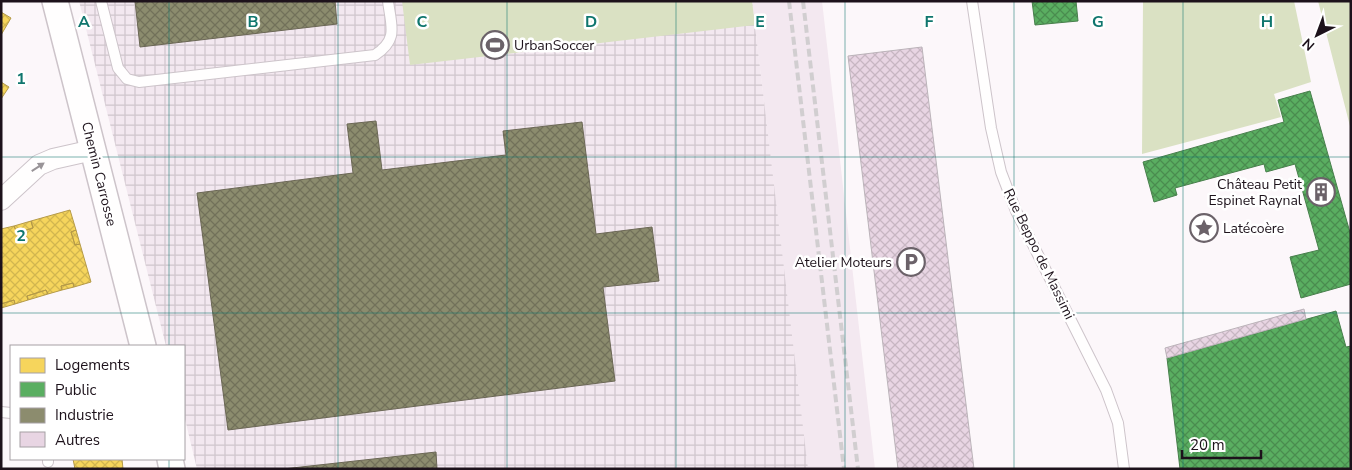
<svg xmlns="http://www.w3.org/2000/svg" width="1352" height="470" viewBox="0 0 1352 470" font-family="'Nunito Sans',sans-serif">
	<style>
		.built { fill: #f3e8f0 }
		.industrial { fill: url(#industrial-grid) }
		.green { fill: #dae1c3 }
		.homes { fill: url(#homes-cross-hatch); stroke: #b59a48 }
		.public { fill: url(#public-cross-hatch); stroke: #487f4c }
		.industry { fill: url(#industry-cross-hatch); stroke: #6b6755 }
		.building { fill: url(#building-cross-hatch); stroke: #bbb3b9 }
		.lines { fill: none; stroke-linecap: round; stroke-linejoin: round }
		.service-casing { stroke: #cdc4ca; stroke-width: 12 }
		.minor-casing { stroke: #cdc4ca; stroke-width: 22 }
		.tertiary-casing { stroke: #cdc4ca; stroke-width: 28 }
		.service { stroke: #fffefe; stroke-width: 10 }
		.minor { stroke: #fffefe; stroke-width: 20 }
		.tertiary { stroke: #fffefe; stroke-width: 25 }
		.rail { stroke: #d1ced0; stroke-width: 4; stroke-dasharray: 8 4; stroke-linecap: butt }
		.oneway { fill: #999498 }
		.grid { fill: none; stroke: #0f766e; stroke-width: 1; stroke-opacity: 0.55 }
		.labels { text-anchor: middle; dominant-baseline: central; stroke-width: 5; stroke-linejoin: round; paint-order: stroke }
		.poi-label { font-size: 14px; fill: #1d121b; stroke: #fff; text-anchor: start }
		.street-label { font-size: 14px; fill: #1d121b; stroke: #fff }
		.grid-label { font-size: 16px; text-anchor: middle; font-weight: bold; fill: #0f766e; stroke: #fff; stroke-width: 5; stroke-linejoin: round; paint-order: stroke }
	</style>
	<defs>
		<pattern id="industrial-grid" width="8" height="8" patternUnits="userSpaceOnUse" patternTransform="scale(1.25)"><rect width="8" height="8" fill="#f3e8f0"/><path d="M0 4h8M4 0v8" fill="none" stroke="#d0c6cd"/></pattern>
		<pattern id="homes-cross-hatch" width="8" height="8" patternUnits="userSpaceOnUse" patternTransform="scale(1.25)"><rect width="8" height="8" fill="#f6d55c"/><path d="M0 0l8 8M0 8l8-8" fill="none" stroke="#d2b64f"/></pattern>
		<pattern id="public-cross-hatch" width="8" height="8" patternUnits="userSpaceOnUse" patternTransform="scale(1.25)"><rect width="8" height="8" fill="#5aae61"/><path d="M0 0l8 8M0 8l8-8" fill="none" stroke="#4a8c4f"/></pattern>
		<pattern id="industry-cross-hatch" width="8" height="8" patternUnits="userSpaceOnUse" patternTransform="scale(1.25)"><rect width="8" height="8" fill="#8c8c6e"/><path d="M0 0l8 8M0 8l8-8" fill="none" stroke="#72715a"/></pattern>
		<pattern id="building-cross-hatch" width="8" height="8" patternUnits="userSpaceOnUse" patternTransform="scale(1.25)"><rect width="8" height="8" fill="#e8d5e3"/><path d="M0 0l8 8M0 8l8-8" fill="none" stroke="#c7b6c2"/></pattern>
	</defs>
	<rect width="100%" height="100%" fill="#fcf7fa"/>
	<path class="built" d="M 752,1 L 822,1 L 875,469 L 807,469 Z"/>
	<path class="industrial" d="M 79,1 L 752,1 L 808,469 L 197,469 L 184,415 L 184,346 L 166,346 Z"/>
	<path class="green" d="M 402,1 L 752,1 L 755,25 L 410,65 Z
		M 1143,1 L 1294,1 L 1311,82 L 1274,94 L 1281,117 L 1142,154 Z
		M 1318,1 L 1351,1 L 1351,130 Z"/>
	<path class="homes" d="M 1,12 L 11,18 L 1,35 Z
		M 1,82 L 9,87 L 1,99 Z
		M 70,210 L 76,230 L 71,232 L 75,245 L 80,244 L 91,282 L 74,287 L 73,283 L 61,286 L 62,290 L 48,294 L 46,290 L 27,296 L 28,300 L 15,304 L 14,300 L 1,304 L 1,229 L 14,226 L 17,233 L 33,228 L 31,221 Z
		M 31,221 L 33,228 L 17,233 L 14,226 Z
		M 76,230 L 80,244 L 75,245 L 71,232 Z
		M 73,283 L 74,287 L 62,290 L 61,286 Z
		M 46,290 L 48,294 L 28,300 L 27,296 Z
		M 14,300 L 15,304 L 1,308 L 1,304 Z
		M 73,459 L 122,459 L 123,469 L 75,469 Z"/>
	<path class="public" d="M 1032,1 L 1076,1 L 1078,21 L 1035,25 Z
		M 1310,91 L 1351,236 L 1351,284 L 1301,298 L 1290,257 L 1319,250 L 1295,164 L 1266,172 L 1264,164 L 1175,188 L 1177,195 L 1154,202 L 1143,162 L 1284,122 L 1278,100 Z
		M 1336,311 L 1346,347 L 1351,346 L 1351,469 L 1180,469 L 1167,358 Z"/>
	<path class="industry" d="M 135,1 L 335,1 L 337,24 L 140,47 Z
		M 376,121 L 382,170 L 506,155 L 503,131 L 582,122 L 596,234 L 652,227 L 659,281 L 603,287 L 615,381 L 228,430 L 197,193 L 353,173 L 347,124 Z
		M 436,452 L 437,469 L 283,469 Z"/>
	<path class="building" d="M 922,47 L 974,469 L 898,469 L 848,56 Z
		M 1304,309 L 1306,319 L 1167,358 L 1165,348 Z"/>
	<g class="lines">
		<defs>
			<path id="service" d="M 101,1 L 118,68 L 127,79 L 139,82 L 375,55 C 399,39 391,26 388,1
				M 972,1 L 991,128 L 1001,172 L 1016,211 L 1106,390 L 1118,423 L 1124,469
				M 1,412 L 11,413
				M 48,459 L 48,462"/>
			<path id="minor" d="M 1,200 L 39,165 L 53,159 L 93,150"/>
			<path id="tertiary" d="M 55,1 L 143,346
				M 170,459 L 172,469"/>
		</defs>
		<use href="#service" class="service-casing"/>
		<use href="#minor" class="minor-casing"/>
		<use href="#tertiary" class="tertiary-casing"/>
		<use href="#service" class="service"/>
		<use href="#minor" class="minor"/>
		<use href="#tertiary" class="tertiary"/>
		<path class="rail" d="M 789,1 L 844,469
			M 803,1 L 858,469"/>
	</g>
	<defs><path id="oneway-solid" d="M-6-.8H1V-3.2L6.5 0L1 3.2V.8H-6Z" transform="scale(1.25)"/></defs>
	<use class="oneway" href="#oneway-solid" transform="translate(38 167) rotate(-33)"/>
	<path class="grid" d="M 169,1 L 169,346M 338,1 L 338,469M 507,1 L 507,469M 676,1 L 676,469M 845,1 L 845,469M 1014,1 L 1014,469M 1183,1 L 1183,469M 1,157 L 1351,157M 1,313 L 1351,313M 169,459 L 169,469"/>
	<defs>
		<symbol id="stadium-ring" viewBox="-11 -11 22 22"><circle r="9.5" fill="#fff" stroke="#6b6269" stroke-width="1.5"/><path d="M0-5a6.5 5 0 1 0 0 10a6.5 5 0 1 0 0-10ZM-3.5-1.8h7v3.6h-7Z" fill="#6b6269"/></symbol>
		<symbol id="building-ring" viewBox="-11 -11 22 22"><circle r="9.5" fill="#fff" stroke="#6b6269" stroke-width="1.5"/><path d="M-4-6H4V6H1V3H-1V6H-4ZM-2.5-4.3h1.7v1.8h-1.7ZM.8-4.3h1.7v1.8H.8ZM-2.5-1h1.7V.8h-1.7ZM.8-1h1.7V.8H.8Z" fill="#6b6269"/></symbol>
		<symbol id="sight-ring" viewBox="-11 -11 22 22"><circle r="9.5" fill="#fff" stroke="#6b6269" stroke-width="1.5"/><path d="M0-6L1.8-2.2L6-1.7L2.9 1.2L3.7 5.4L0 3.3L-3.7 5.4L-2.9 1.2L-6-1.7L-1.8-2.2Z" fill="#6b6269"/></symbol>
		<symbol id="parking-ring" viewBox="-11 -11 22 22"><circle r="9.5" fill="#fff" stroke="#6b6269" stroke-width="1.5"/><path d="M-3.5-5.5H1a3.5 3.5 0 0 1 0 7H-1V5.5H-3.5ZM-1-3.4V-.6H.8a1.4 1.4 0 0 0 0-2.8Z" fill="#6b6269"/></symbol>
	</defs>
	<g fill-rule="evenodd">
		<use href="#stadium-ring" x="479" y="29" width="32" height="32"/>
		<use href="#building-ring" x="1305" y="176" width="32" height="32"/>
		<use href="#sight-ring" x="1188" y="212" width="32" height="32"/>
		<use href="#parking-ring" x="895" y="246" width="32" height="32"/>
	</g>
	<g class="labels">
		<g class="poi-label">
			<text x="514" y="45">UrbanSoccer</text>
			<text x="1302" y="184" text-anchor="end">Château Petit<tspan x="1302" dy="16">Espinet Raynal</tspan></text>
			<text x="1223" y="228">Latécoère</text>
			<text x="892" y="262" text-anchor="end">Atelier Moteurs</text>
		</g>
		<g class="street-label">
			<text transform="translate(99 174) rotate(76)">Chemin Carrosse</text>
			<text transform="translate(1039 254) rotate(64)">Rue Beppo de Massimi</text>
		</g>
	</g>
	<g class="grid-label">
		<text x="84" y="27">A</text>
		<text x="253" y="27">B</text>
		<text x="422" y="27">C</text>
		<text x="591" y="27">D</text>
		<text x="760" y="27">E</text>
		<text x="929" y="27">F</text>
		<text x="1098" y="27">G</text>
		<text x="1267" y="27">H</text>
		<text x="21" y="84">1</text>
		<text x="21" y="241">2</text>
	</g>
	<rect width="1352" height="470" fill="none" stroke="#1d121b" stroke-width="5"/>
	<rect x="10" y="345" width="175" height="115" fill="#ffffff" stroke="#a5a0a4"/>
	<rect x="20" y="358" width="25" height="15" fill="#f6d55c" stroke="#a5a0a4"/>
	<text x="55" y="370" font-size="15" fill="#1d121b">Logements</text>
	<rect x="20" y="382" width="25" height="15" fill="#5aae61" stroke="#a5a0a4"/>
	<text x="55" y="395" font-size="15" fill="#1d121b">Public</text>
	<rect x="20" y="408" width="25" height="15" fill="#8c8c6e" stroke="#a5a0a4"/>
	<text x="55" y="420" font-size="15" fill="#1d121b">Industrie</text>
	<rect x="20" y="432" width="25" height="15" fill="#e8d5e3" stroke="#a5a0a4"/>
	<text x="55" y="445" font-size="15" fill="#1d121b">Autres</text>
	<g transform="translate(1317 35) rotate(222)" stroke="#ffffff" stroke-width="4" paint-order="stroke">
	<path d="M0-4L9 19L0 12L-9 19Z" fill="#1d121b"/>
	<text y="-8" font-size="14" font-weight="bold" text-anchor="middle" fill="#1d121b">N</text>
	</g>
	<path d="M1182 450v8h79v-8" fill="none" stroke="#1d121b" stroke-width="2.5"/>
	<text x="1190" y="450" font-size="15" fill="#1d121b" stroke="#ffffff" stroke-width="4" paint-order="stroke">20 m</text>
</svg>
